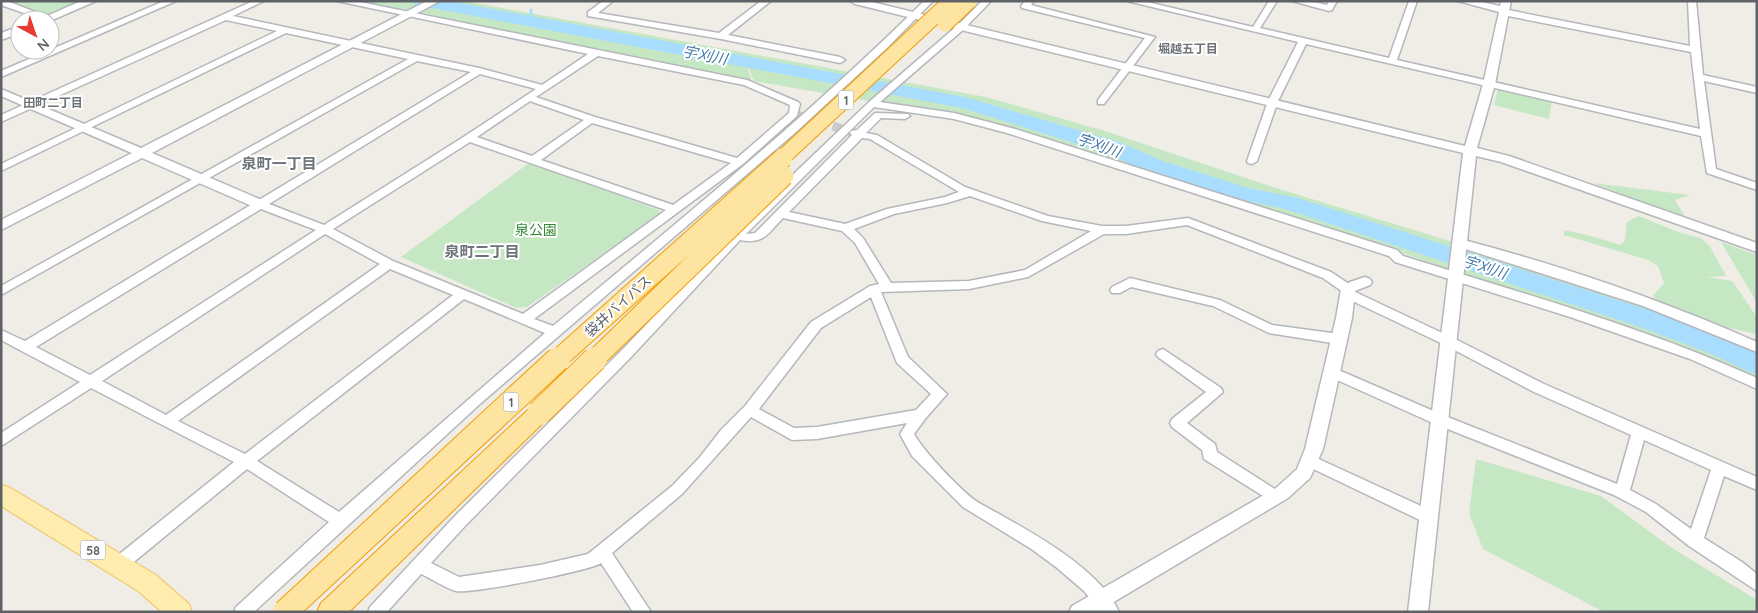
<svg xmlns="http://www.w3.org/2000/svg" width="1758" height="613" viewBox="0 0 1758 613" font-family="Quicksand,'Noto Sans JP',sans-serif">
	<style>
		.green { fill: #c6e7c4 }
		.lines { fill: none; stroke-linecap: round; stroke-linejoin: round }
		.stream { stroke: #a9ddfe; stroke-width: 3 }
		.river { fill: #a9ddfe; fill-rule: evenodd }
		.minor-tunnel { stroke: #cccac7; stroke-width: 9; stroke-dasharray: 9 4.5; stroke-linecap: butt }
		.minor-casing { stroke: #b4b7bb; stroke-width: 3 }
		.tertiary-casing { stroke: #b4b7bb; stroke-width: 3 }
		.primary-casing { stroke: #f0c060; stroke-width: 2 }
		.trunk-casing { stroke: #f49c03; stroke-width: 2 }
		.minor { fill: #fff; fill-rule: evenodd }
		.tertiary { fill: #fff; fill-rule: evenodd }
		.primary { fill: #feedae; fill-rule: evenodd }
		.trunk { fill: #fde4a0; fill-rule: evenodd }
		.trunk-bridge-far2-casing { stroke: #f49c03; stroke-width: 17; stroke-linecap: butt }
		.trunk-bridge-far1-casing { stroke: #f49c03; stroke-width: 21; stroke-linecap: butt }
		.trunk-bridge-casing { stroke: #f49c03; stroke-width: 26; stroke-linecap: butt }
		.trunk-bridge-far2 { stroke: #fde4a0; stroke-width: 15 }
		.trunk-bridge-far1 { stroke: #fde4a0; stroke-width: 19 }
		.trunk-bridge { stroke: #fde4a0; stroke-width: 24 }
		.labels { text-anchor: middle; dominant-baseline: central; stroke-width: 4; stroke-linejoin: round; paint-order: stroke }
		.far-neighbourhood-label { font-size: 12px; font-weight: bold; fill: #6f7479; stroke: #fff }
		.shield { fill: #fff; stroke: #8e9195; stroke-width: 1 }
		.shield-label { font-size: 12px; font-weight: bold; fill: #5e6267 }
		.park-label { font-size: 14px; fill: #378536; stroke: #fff }
		.street-label { font-size: 14px; fill: #5e6267; stroke: #fff }
		.water-label { font-size: 15px; font-style: italic; fill: #4179a8; stroke: #fff }
		.neighbourhood-label { font-size: 15px; font-weight: bold; fill: #6f7479; stroke: #fff }
	</style>
	<rect width="100%" height="100%" fill="#f0ede7"/>
	<path class="green" d="M 6,1 L 84,1 L 45,16 Z
		M 347,1 L 464,1 L 986,97 L 1105,131 L 1276,188 L 1581,281 L 1649,299 L 1656,297 L 1653,296 L 1664,283 L 1658,266 L 1648,260 L 1564,235 L 1564,230 L 1587,235 L 1621,245 L 1625,240 L 1627,222 L 1639,216 L 1678,232 L 1700,238 L 1709,245 L 1726,276 L 1707,277 L 1732,281 L 1757,317 L 1757,334 L 1695,321 L 1720,331 L 1757,339 L 1757,382 L 1629,333 L 1394,250 L 947,112 L 881,103 L 754,81 L 746,62 L 753,86 L 534,40 L 416,11 Z
		M 1498,89 L 1552,101 L 1549,119 L 1494,105 Z
		M 529,163 L 659,210 L 660,214 L 527,307 L 516,308 L 401,257 Z
		M 1593,183 L 1690,195 L 1675,200 L 1687,220 Z
		M 1721,242 L 1757,255 L 1757,303 Z
		M 1476,459 L 1601,496 L 1672,548 L 1757,600 L 1757,612 L 1604,612 L 1483,549 L 1469,513 Z"/>
	<g class="lines">
		<path class="stream" d="M 531,10 L 531,22"/>
		<path class="river" d="M 412,1 L 450,1 L 965,97 L 1119,142 L 1163,161 L 1248,188 L 1298,198 L 1658,313 L 1729,339 L 1757,353 L 1757,375 L 1709,353 L 1640,327 L 1285,209 L 1236,199 L 1147,171 L 1103,152 L 962,108 L 421,6 L 415,5 Z"/>
		<path class="minor-tunnel" d="M 794,114 L 855,133"/>
		<defs>
			<path id="minor" d="M 1,1 L 7,1 L 51,18 L 44,20 L 1,5 Z
				M 164,1 L 176,1 L 1,77 L 1,71 Z
				M 253,1 L 264,1 L 233,16 L 479,68 L 542,85 L 588,54 L 337,1 L 355,1 L 747,80 L 798,102 L 800,104 L 797,116 L 743,164 L 534,319 L 553,326 C 679,221 807,117 924,1 L 933,1 L 888,47 L 796,132 L 481,403 L 254,612 L 234,612 L 236,607 L 329,522 L 247,469 L 124,570 L 118,572 L 112,570 L 110,565 L 112,560 L 234,462 L 91,388 L 1,446 L 1,433 L 80,382 L 1,340 L 1,330 L 25,341 L 471,72 L 417,61 L 1,295 L 1,286 L 408,59 L 286,33 L 1,171 L 1,164 L 277,31 L 226,20 L 1,122 L 1,115 ZM 598,56 L 744,85 L 790,105 L 789,113 L 737,158 L 595,117 L 536,97 ZM 480,74 L 536,89 L 465,136 L 324,225 L 269,204 ZM 530,101 L 584,120 L 532,156 L 477,137 ZM 592,123 L 731,163 L 673,205 L 541,160 ZM 470,142 L 666,210 L 523,314 L 393,261 L 333,229 ZM 261,209 L 316,230 L 90,375 L 36,347 ZM 325,234 L 380,264 L 166,415 L 102,381 ZM 390,269 L 453,295 L 245,454 L 178,421 ZM 464,299 L 545,333 L 339,512 L 257,461 Z
				M 603,1 L 613,1 L 598,13 L 719,33 L 761,1 L 771,1 L 728,35 L 840,57 L 845,60 L 840,63 L 721,39 L 588,16 L 588,12 Z
				M 982,1 L 991,1 L 964,29 L 880,102 L 954,113 L 1015,129 L 1397,250 L 1403,256 C 1522,293 1643,327 1757,378 L 1757,389 L 1690,359 L 1570,317 L 1395,262 L 1389,256 L 1007,133 L 954,119 L 874,107 L 746,234 L 755,233 L 852,135 L 850,133 L 851,131 L 857,130 L 875,113 L 908,114 L 910,116 L 905,119 L 881,118 L 866,133 L 877,135 L 965,187 L 1048,216 L 1102,226 L 1126,226 L 1188,218 L 1331,272 L 1352,286 L 1354,289 L 1353,291 L 1455,339 L 1544,384 L 1757,477 L 1757,490 L 1724,476 L 1704,538 L 1742,562 L 1757,574 L 1757,591 L 1689,546 L 1646,512 L 1614,495 L 1435,424 L 1326,375 L 1324,372 L 1326,369 L 1336,369 L 1445,416 L 1617,484 L 1631,435 L 1534,392 L 1445,345 L 1344,297 L 1342,294 L 1343,292 L 1323,278 L 1187,225 L 1126,234 L 1104,234 L 1028,277 L 969,289 L 881,292 L 908,357 L 947,394 L 925,419 L 914,434 C 925,453 956,485 973,499 C 983,506 996,512 1006,518 C 1042,538 1102,573 1119,612 L 1101,612 L 1084,591 L 1056,567 L 1030,548 L 963,507 L 912,456 L 900,434 L 907,423 L 817,439 L 792,440 L 751,417 L 682,494 L 612,553 L 651,612 L 633,612 L 601,563 C 590,571 470,594 456,591 C 445,588 432,579 421,574 L 387,612 L 368,612 L 370,607 L 455,516 L 622,350 L 758,208 L 869,102 L 958,25 ZM 862,138 L 870,139 L 959,192 L 945,197 L 887,209 L 845,224 L 789,212 ZM 970,196 L 1042,221 L 1091,231 L 1025,270 L 969,281 L 891,283 L 863,238 L 854,229 L 894,214 L 947,203 ZM 783,218 L 842,231 L 855,243 L 879,284 L 870,286 L 811,322 L 745,406 L 721,430 L 700,457 L 672,486 L 588,554 L 540,565 L 459,577 L 431,563 L 465,526 L 632,356 L 740,240 C 764,245 768,233 783,218 ZM 871,297 L 897,363 L 931,394 L 916,410 L 817,427 L 794,428 L 759,409 L 821,328 ZM 1644,440 L 1711,470 L 1691,529 L 1656,504 L 1630,490 Z
				M 1025,1 L 1034,1 L 1031,5 L 1155,37 L 1104,104 L 1098,104 L 1098,100 L 1145,38 L 1022,8 L 1021,6 Z
				M 1127,1 L 1143,1 L 1253,27 L 1269,1 L 1277,1 L 1260,28 L 1389,58 L 1409,1 L 1417,1 L 1397,60 L 1700,129 L 1691,52 L 1503,15 L 1499,12 L 1503,9 L 1690,46 L 1688,1 L 1696,1 L 1703,75 L 1757,87 L 1757,93 L 1704,81 L 1716,169 L 1757,183 L 1757,190 L 1707,173 L 1701,136 L 1306,44 L 1278,101 L 1257,161 L 1252,164 L 1248,163 L 1247,161 L 1268,101 L 1298,42 Z
				M 1292,1 L 1309,1 L 1327,5 L 1329,1 L 1337,1 L 1332,10 L 1329,11 Z
				M 1460,239 C 1560,265 1662,300 1757,342 L 1757,352 L 1643,306 L 1456,246 L 1454,243 L 1456,240 Z
				M 1130,278 L 1220,300 L 1272,325 L 1339,334 L 1344,336 L 1345,339 L 1344,342 L 1339,344 L 1269,333 L 1213,306 L 1131,287 L 1120,293 L 1112,293 L 1110,290 L 1112,287 Z
				M 1163,349 L 1221,388 L 1223,392 L 1187,423 L 1215,444 L 1217,452 L 1281,493 L 1284,497 L 1281,501 L 1276,503 L 1271,501 L 1204,459 L 1202,450 L 1172,427 L 1170,423 L 1172,419 L 1206,392 L 1158,357 L 1156,354 L 1158,351 Z
				M 1310,455 L 1434,512 L 1437,517 L 1434,522 L 1429,523 L 1424,522 L 1305,465 L 1303,461 L 1305,457 Z"/>
			<path id="tertiary" d="M 81,1 L 96,1 L 50,21 L 38,20 Z
				M 427,1 L 440,1 L 152,153 L 264,201 L 266,204 L 264,207 L 254,207 L 142,158 L 1,230 L 1,220 L 132,153 L 1,96 L 1,89 L 141,148 Z
				M 850,1 L 868,1 L 1465,146 L 1483,84 L 1499,12 L 1458,1 L 1478,1 L 1500,6 L 1501,1 L 1511,1 L 1495,84 L 1477,148 L 1509,156 L 1757,243 L 1757,252 L 1501,162 L 1476,156 L 1428,612 L 1408,612 L 1463,153 L 855,4 Z
				M 20,26 L 20,33 L 1,40 L 1,33 Z
				M 1365,277 L 1370,279 L 1372,282 L 1370,285 L 1355,291 L 1352,318 L 1323,449 L 1310,478 L 1288,498 L 1097,612 L 1069,612 L 1072,606 L 1276,488 L 1297,469 L 1305,449 L 1336,318 L 1341,289 L 1350,282 Z"/>
			<path id="primary" d="M 1,485 L 9,487 L 156,575 L 189,604 L 192,612 L 162,612 L 138,591 L 1,506 Z"/>
			<path id="trunk" d="M 539,404 L 547,407 L 550,413 L 547,419 L 349,612 L 317,612 L 321,603 L 531,407 Z"/>
		</defs>
		<use href="#minor" class="minor-casing"/>
		<use href="#tertiary" class="tertiary-casing"/>
		<use href="#primary" class="primary-casing"/>
		<use href="#trunk" class="trunk-casing"/>
		<use href="#minor" class="minor"/>
		<use href="#tertiary" class="tertiary"/>
		<use href="#primary" class="primary"/>
		<use href="#trunk" class="trunk"/>
		<defs>
			<path id="trunk-bridge-far2" d="M 945,24 L 969,1
				M 781,159 L 951,1"/>
			<path id="trunk-bridge-far1" d="M 557,360 L 783,158
				M 594,360 L 784,176"/>
			<path id="trunk-bridge" d="M 539,413 L 595,359
				M 285,612 L 558,359"/>
		</defs>
		<use href="#trunk-bridge-far2" class="trunk-bridge-far2-casing"/>
		<use href="#trunk-bridge-far1" class="trunk-bridge-far1-casing"/>
		<use href="#trunk-bridge" class="trunk-bridge-casing"/>
		<use href="#trunk-bridge-far2" class="trunk-bridge-far2"/>
		<use href="#trunk-bridge-far1" class="trunk-bridge-far1"/>
		<use href="#trunk-bridge" class="trunk-bridge"/>
	</g>
	<g class="labels">
		<g class="far-neighbourhood-label">
			<text x="1188" y="48">堀越五丁目</text>
			<text x="53" y="102">田町二丁目</text>
		</g>
		<g class="shield">
			<rect x="838.5" y="90.5" width="15" height="19" rx="4"/>
			<rect x="503.5" y="392.5" width="15" height="19" rx="4"/>
			<rect x="80.5" y="540.5" width="25" height="19" rx="4"/>
		</g>
		<g class="shield-label">
			<text x="846" y="100">1</text>
			<text x="511" y="402">1</text>
			<text x="93" y="550">58</text>
		</g>
		<g class="park-label">
			<text x="536" y="230">泉公園</text>
		</g>
		<g class="street-label">
			<text transform="translate(618 306) rotate(-42)">袋井バイパス</text>
		</g>
		<g class="water-label">
			<text transform="translate(705 55) rotate(11)">宇刈川</text>
			<text transform="translate(1099 145) rotate(19)">宇刈川</text>
			<text transform="translate(1485 267) rotate(18)">宇刈川</text>
		</g>
		<g class="neighbourhood-label">
			<text x="279" y="163">泉町一丁目</text>
			<text x="482" y="251">泉町二丁目</text>
		</g>
	</g>
	<rect width="1758" height="613" fill="none" stroke="#5e6267" stroke-width="5"/>
	<g transform="translate(35 35) rotate(140)"><circle r="24" fill="#ffffff" stroke="#bfc0c2"/>
	<path d="M0-4L9 19L0 12L-9 19Z" fill="#e83a35"/>
	<text y="-8" font-size="14" font-weight="bold" text-anchor="middle" fill="#5e6267">N</text>
	</g>
</svg>
